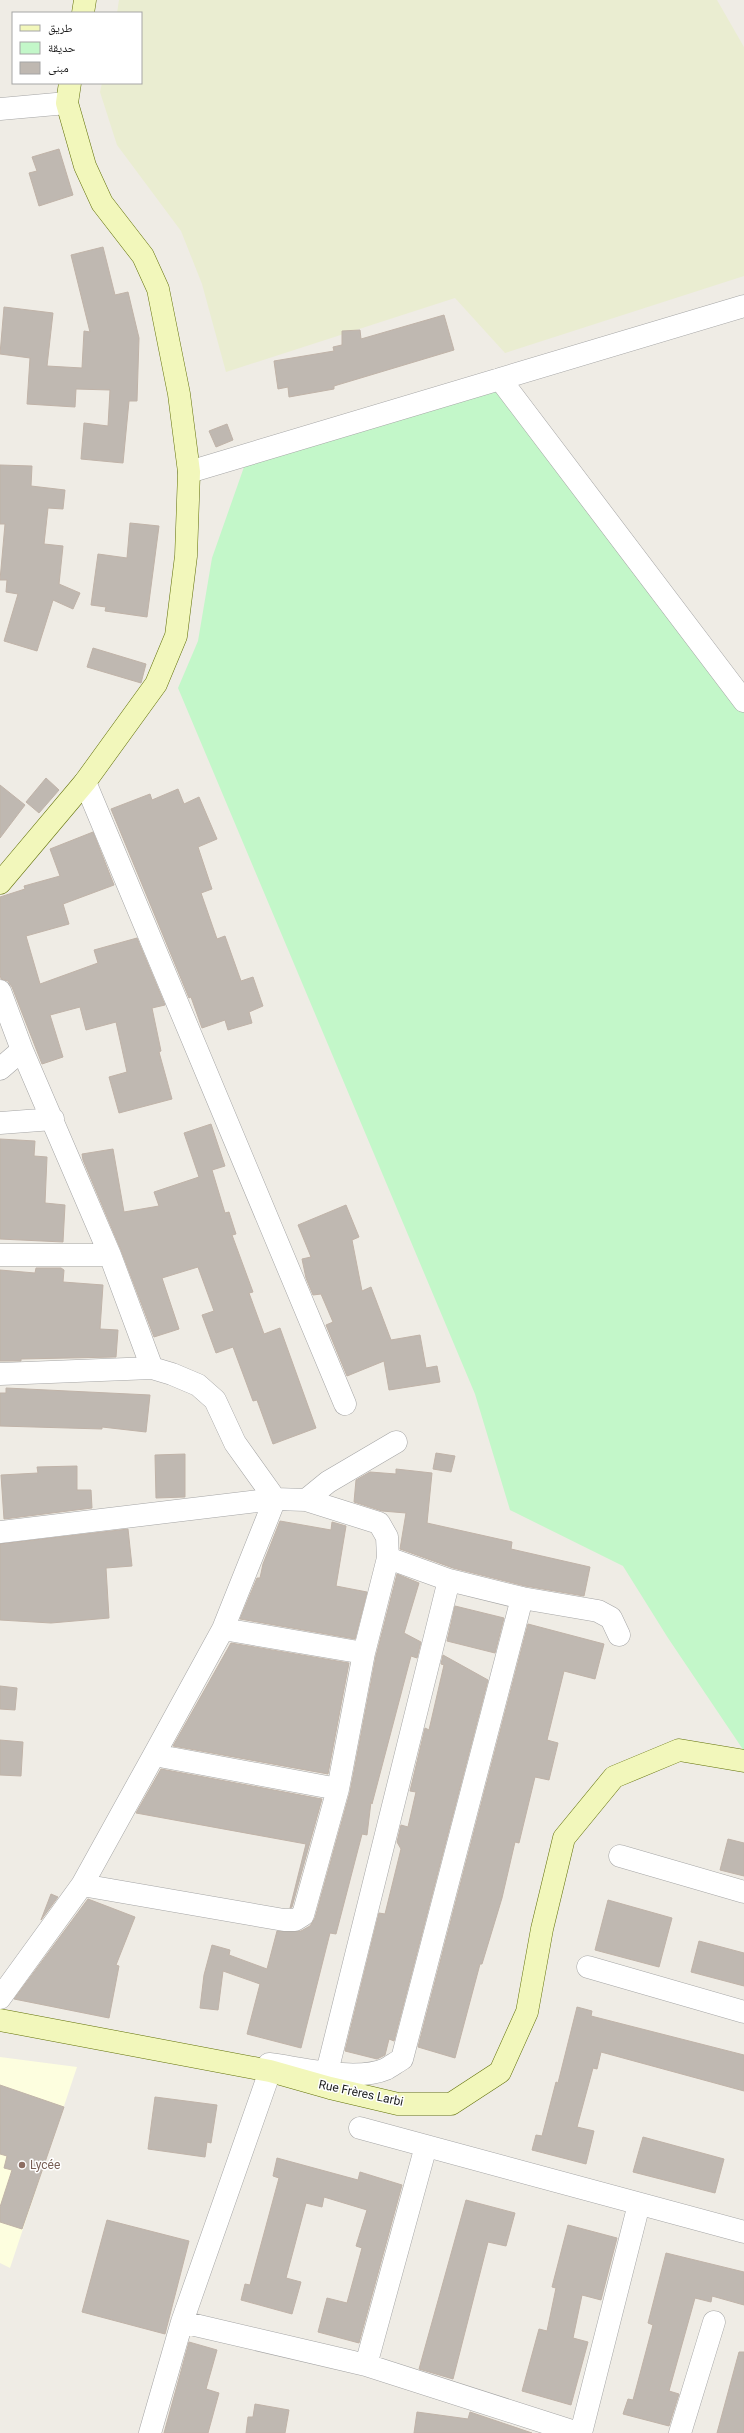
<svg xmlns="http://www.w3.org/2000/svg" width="744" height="2433" viewBox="0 0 744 2433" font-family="Roboto,'Noto Naskh Arabic',sans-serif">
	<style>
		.education { fill: #fdfedf }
		.farmland { fill: #eaedd1 }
		.park { fill: #c3f7c9 }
		.building { fill: #bfb8b1; stroke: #c0b3a8 }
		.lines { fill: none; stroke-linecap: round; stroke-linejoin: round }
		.street-casing { stroke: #a5a5a5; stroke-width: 23 }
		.secondary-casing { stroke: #627109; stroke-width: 23 }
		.street { stroke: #fff; stroke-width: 22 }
		.secondary { stroke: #f2f7bb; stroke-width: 22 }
		.education-dot { fill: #8d6e63; stroke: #fff; stroke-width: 1.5 }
		.labels { text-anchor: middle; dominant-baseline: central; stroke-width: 3; stroke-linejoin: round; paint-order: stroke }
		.street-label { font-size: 12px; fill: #1e1e1e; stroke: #fff }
		.education-label { font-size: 12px; fill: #785e54; stroke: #fff; text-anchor: start }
	</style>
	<rect width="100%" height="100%" fill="#efece5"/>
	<path class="education" d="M 0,2057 L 77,2067 L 10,2268 L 0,2263 Z"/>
	<path class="farmland" d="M 119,0 L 717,0 L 744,47 L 744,276 L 505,353 L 455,298 L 226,372 L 202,284 L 181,231 L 117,145 L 100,92 L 102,83 L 141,83 L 141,13 L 117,13 Z"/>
	<path class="park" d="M 495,389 L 744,687 L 744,1751 L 668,1638 L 623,1566 L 510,1510 L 475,1394 L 178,688 L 198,641 L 212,558 L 244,467 Z"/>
	<path class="building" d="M 59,149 L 73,195 L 39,206 L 29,173 L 37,171 L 32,157 Z
		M 103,247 L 115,295 L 128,292 L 139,338 L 137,401 L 129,401 L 123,463 L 81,459 L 84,423 L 108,426 L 110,390 L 76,389 L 75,407 L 27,404 L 30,358 L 0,354 L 4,307 L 53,313 L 47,366 L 82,368 L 84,331 L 90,332 L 71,255 Z
		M 444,315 L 454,350 L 334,386 L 334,389 L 289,397 L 288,387 L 278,389 L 274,361 L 334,351 L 333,347 L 342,345 L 342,331 L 360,330 L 361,339 Z
		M 227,424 L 233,440 L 216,447 L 209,431 Z
		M 0,465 L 32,466 L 31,486 L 65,490 L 63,509 L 48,508 L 44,544 L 63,546 L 59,584 L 80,593 L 73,609 L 53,600 L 37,651 L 4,641 L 18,594 L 6,592 L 7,580 L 0,580 L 5,524 L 0,524 Z
		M 130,523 L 159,526 L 147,617 L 105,611 L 106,607 L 91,605 L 98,554 L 127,558 Z
		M 93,648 L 146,664 L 141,683 L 87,667 Z
		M 46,778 L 59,790 L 39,813 L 26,802 Z
		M 0,785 L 25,805 L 0,838 Z
		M 178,789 L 184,804 L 199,797 L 217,839 L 198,847 L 212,889 L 201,893 L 217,939 L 225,936 L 241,981 L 253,977 L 263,1006 L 249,1012 L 252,1023 L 228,1030 L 225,1020 L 202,1028 L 191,997 L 189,998 L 111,809 L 150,794 L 152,800 Z
		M 93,832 L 114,885 L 63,904 L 69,924 L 26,936 L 40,984 L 98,963 L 94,950 L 137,938 L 165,1005 L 152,1008 L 161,1051 L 159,1052 L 172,1099 L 119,1113 L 109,1077 L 127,1072 L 116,1022 L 86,1030 L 80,1007 L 50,1015 L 63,1057 L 42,1064 L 12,987 L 8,981 L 1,979 L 0,974 L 0,897 L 25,889 L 24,886 L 60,876 L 50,849 Z
		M 211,1124 L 225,1166 L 212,1170 L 225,1213 L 229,1212 L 236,1234 L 232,1235 L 253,1292 L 249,1293 L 264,1334 L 280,1328 L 316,1428 L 273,1444 L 257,1400 L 253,1401 L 233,1347 L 216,1353 L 202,1315 L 214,1311 L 198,1267 L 162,1278 L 179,1329 L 154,1337 L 121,1250 L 83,1160 L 82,1154 L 113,1149 L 124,1212 L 159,1206 L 154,1192 L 199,1177 L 184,1133 Z
		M 0,1139 L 35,1141 L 34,1156 L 47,1157 L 45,1203 L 65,1205 L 63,1242 L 0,1239 Z
		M 346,1205 L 359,1237 L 352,1240 L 362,1291 L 371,1287 L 391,1340 L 420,1335 L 426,1368 L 437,1366 L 440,1382 L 389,1390 L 384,1361 L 347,1376 L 326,1325 L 333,1322 L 321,1294 L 313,1295 L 306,1278 L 302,1259 L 311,1257 L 298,1225 Z
		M 36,1268 L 61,1268 L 64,1270 L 63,1282 L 103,1285 L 100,1329 L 118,1330 L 116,1357 L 21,1359 L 21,1361 L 0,1361 L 0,1270 L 35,1273 Z
		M 6,1388 L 150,1395 L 146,1432 L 102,1427 L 102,1429 L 0,1426 L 0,1393 L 6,1393 Z
		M 436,1453 L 455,1456 L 451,1472 L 433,1469 Z
		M 185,1454 L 185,1497 L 156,1498 L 155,1455 Z
		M 77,1466 L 77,1490 L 91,1490 L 92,1508 L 4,1519 L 1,1475 L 38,1473 L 37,1467 Z
		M 396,1469 L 432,1473 L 427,1523 L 512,1542 L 511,1549 L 590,1567 L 584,1596 L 525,1586 L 453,1568 L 400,1549 L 406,1513 L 382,1511 L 354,1502 L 356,1480 L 370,1472 L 396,1474 Z
		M 280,1521 L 331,1530 L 332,1522 L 346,1526 L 336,1586 L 367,1592 L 355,1639 L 240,1619 L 257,1578 L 260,1578 L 263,1564 Z
		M 128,1529 L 132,1566 L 106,1568 L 109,1618 L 51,1623 L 0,1620 L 0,1544 Z
		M 397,1574 L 419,1583 L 404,1633 L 421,1642 L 417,1658 L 411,1656 L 372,1804 L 371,1802 L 367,1835 L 362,1834 L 336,1934 L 330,1933 L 301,2048 L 247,2034 L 260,1984 L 223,1971 L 218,2010 L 200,2008 L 204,1975 L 212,1945 L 230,1950 L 229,1955 L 267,1969 L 277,1931 L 301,1931 L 310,1926 L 315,1918 L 350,1792 L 376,1656 Z
		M 455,1606 L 504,1618 L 495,1653 L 447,1641 Z
		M 528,1624 L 604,1644 L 595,1679 L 564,1671 L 547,1740 L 558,1743 L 549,1780 L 535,1777 L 519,1843 L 515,1842 L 502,1898 L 482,1964 L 480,1964 L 455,2058 L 418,2047 Z
		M 231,1643 L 349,1663 L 328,1774 L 173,1746 Z
		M 443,1655 L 488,1680 L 394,2041 L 389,2039 L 385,2055 L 377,2059 L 345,2051 L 379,1913 L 385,1914 L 401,1849 L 397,1842 L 401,1825 L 408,1827 L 416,1792 L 410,1791 L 425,1728 L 429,1730 L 444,1665 L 441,1664 Z
		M 0,1686 L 17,1688 L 15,1710 L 0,1709 Z
		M 0,1740 L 23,1742 L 21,1776 L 0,1775 Z
		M 161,1769 L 322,1799 L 292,1907 L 290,1908 L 306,1844 L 136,1813 Z
		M 728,1839 L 744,1843 L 744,1876 L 720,1870 Z
		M 51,1894 L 58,1897 L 41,1920 Z
		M 88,1899 L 135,1917 L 116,1965 L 119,1966 L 109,2018 L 14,1999 Z
		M 608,1900 L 672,1918 L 659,1967 L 595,1950 Z
		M 699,1941 L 744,1953 L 744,1986 L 691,1972 Z
		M 577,2007 L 592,2011 L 591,2016 L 744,2055 L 744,2091 L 601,2052 L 597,2069 L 593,2068 L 577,2127 L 594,2131 L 586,2164 L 532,2150 L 536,2135 L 542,2136 L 556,2082 L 558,2083 Z
		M 0,2085 L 64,2107 L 22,2229 L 0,2222 L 0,2207 L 12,2170 L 4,2168 L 7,2156 L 0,2154 Z
		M 155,2097 L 217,2105 L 211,2143 L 207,2142 L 205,2157 L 148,2149 Z
		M 643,2137 L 724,2159 L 715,2193 L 633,2172 Z
		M 277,2158 L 358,2180 L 360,2172 L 402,2185 L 359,2343 L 318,2332 L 327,2298 L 347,2303 L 362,2248 L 356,2246 L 367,2210 L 324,2197 L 322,2207 L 306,2203 L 286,2278 L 301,2282 L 292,2314 L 241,2300 L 245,2284 L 250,2285 L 279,2178 L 273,2176 Z
		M 466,2200 L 515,2213 L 506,2246 L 488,2242 L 453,2379 L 419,2369 Z
		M 107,2220 L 189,2241 L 165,2334 L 82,2312 Z
		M 568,2225 L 617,2238 L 601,2300 L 582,2295 L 573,2338 L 588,2342 L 571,2405 L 522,2391 L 539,2329 L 547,2331 L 556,2288 L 552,2287 Z
		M 666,2253 L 744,2272 L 744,2305 L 712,2296 L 711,2302 L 695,2298 L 669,2391 L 679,2394 L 669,2426 L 623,2414 L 628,2399 L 633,2400 L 653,2325 L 648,2323 Z
		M 189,2342 L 217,2350 L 206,2389 L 219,2393 L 208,2433 L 164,2433 Z
		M 739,2352 L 744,2352 L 744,2433 L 717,2433 Z
		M 255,2404 L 289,2410 L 285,2433 L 246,2433 L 248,2417 L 253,2417 Z
		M 417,2412 L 468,2419 L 470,2412 L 532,2433 L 414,2433 Z"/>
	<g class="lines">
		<defs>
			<path id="street" d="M 0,109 L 67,103
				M 500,379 L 744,701
				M 189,472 L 744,306
				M 85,782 L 345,1404
				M 0,991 L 22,1050 L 110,1255 L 152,1368 L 172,1374 L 198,1385 L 215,1400 L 235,1443 L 275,1499 L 0,1532
				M 0,1069 L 22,1050
				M 0,1123 L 53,1119
				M 0,1255 L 110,1255
				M 0,1374 L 152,1368
				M 306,1500 L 328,1482 L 396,1442
				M 388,1558 L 449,1580 L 522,1598 L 598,1611 L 611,1618 L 619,1635
				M 223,1629 L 364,1653
				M 154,1755 L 338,1789
				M 620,1856 L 744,1892
				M 588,1967 L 744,2012
				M 0,1998 L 82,1885 L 154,1755 L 223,1629 L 275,1499 L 306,1500 L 379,1523 L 387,1537 L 388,1558 L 364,1653 L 338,1789 L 303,1915 L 295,1920 L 284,1920 L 82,1885
				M 269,2064 C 301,2068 356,2082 386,2069 C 391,2066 397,2062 402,2059 L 522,1598
				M 330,2086 L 327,2072 L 449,1580
				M 360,2128 L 744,2232
				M 182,2322 L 366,2365 L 578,2433
				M 366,2365 L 426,2146
				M 150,2433 L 182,2322 L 270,2071
				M 581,2433 L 639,2204
				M 680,2433 L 714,2322"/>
			<path id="secondary" d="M 83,13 L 85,0
				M 0,883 L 85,782 L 156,684 L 176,636 L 186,556 L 189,472 L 179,394 L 158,289 L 143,256 L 102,203 L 85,166 L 67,103 L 70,83
				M 0,2020 L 270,2071 L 330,2088 L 398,2104 L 451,2104 L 500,2072 L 527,2012 L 542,1929 L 564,1838 L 614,1777 L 679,1750 L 744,1761"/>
		</defs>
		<use href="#street" class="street-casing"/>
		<use href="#secondary" class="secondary-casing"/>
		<use href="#street" class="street"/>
		<use href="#secondary" class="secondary"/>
	</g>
	<circle class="education-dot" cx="22" cy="2165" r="4"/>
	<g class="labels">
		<g class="street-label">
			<text transform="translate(361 2093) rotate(12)">Rue Frères Larbi</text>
		</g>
		<g class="education-label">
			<text x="30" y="2165">Lycée</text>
		</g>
	</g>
	<rect x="12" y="12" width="130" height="72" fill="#ffffff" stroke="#a5a5a5"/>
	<rect x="20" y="25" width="20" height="6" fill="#f2f7bb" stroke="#a5a5a5"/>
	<text x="48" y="32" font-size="12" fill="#1e1e1e">طريق</text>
	<rect x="20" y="42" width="20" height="12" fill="#c3f7c9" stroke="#a5a5a5"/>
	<text x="48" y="52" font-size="12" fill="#1e1e1e">حديقة</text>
	<rect x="20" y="62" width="20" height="12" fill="#bfb8b1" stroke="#a5a5a5"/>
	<text x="48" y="72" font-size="12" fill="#1e1e1e">مبنى</text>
</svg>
